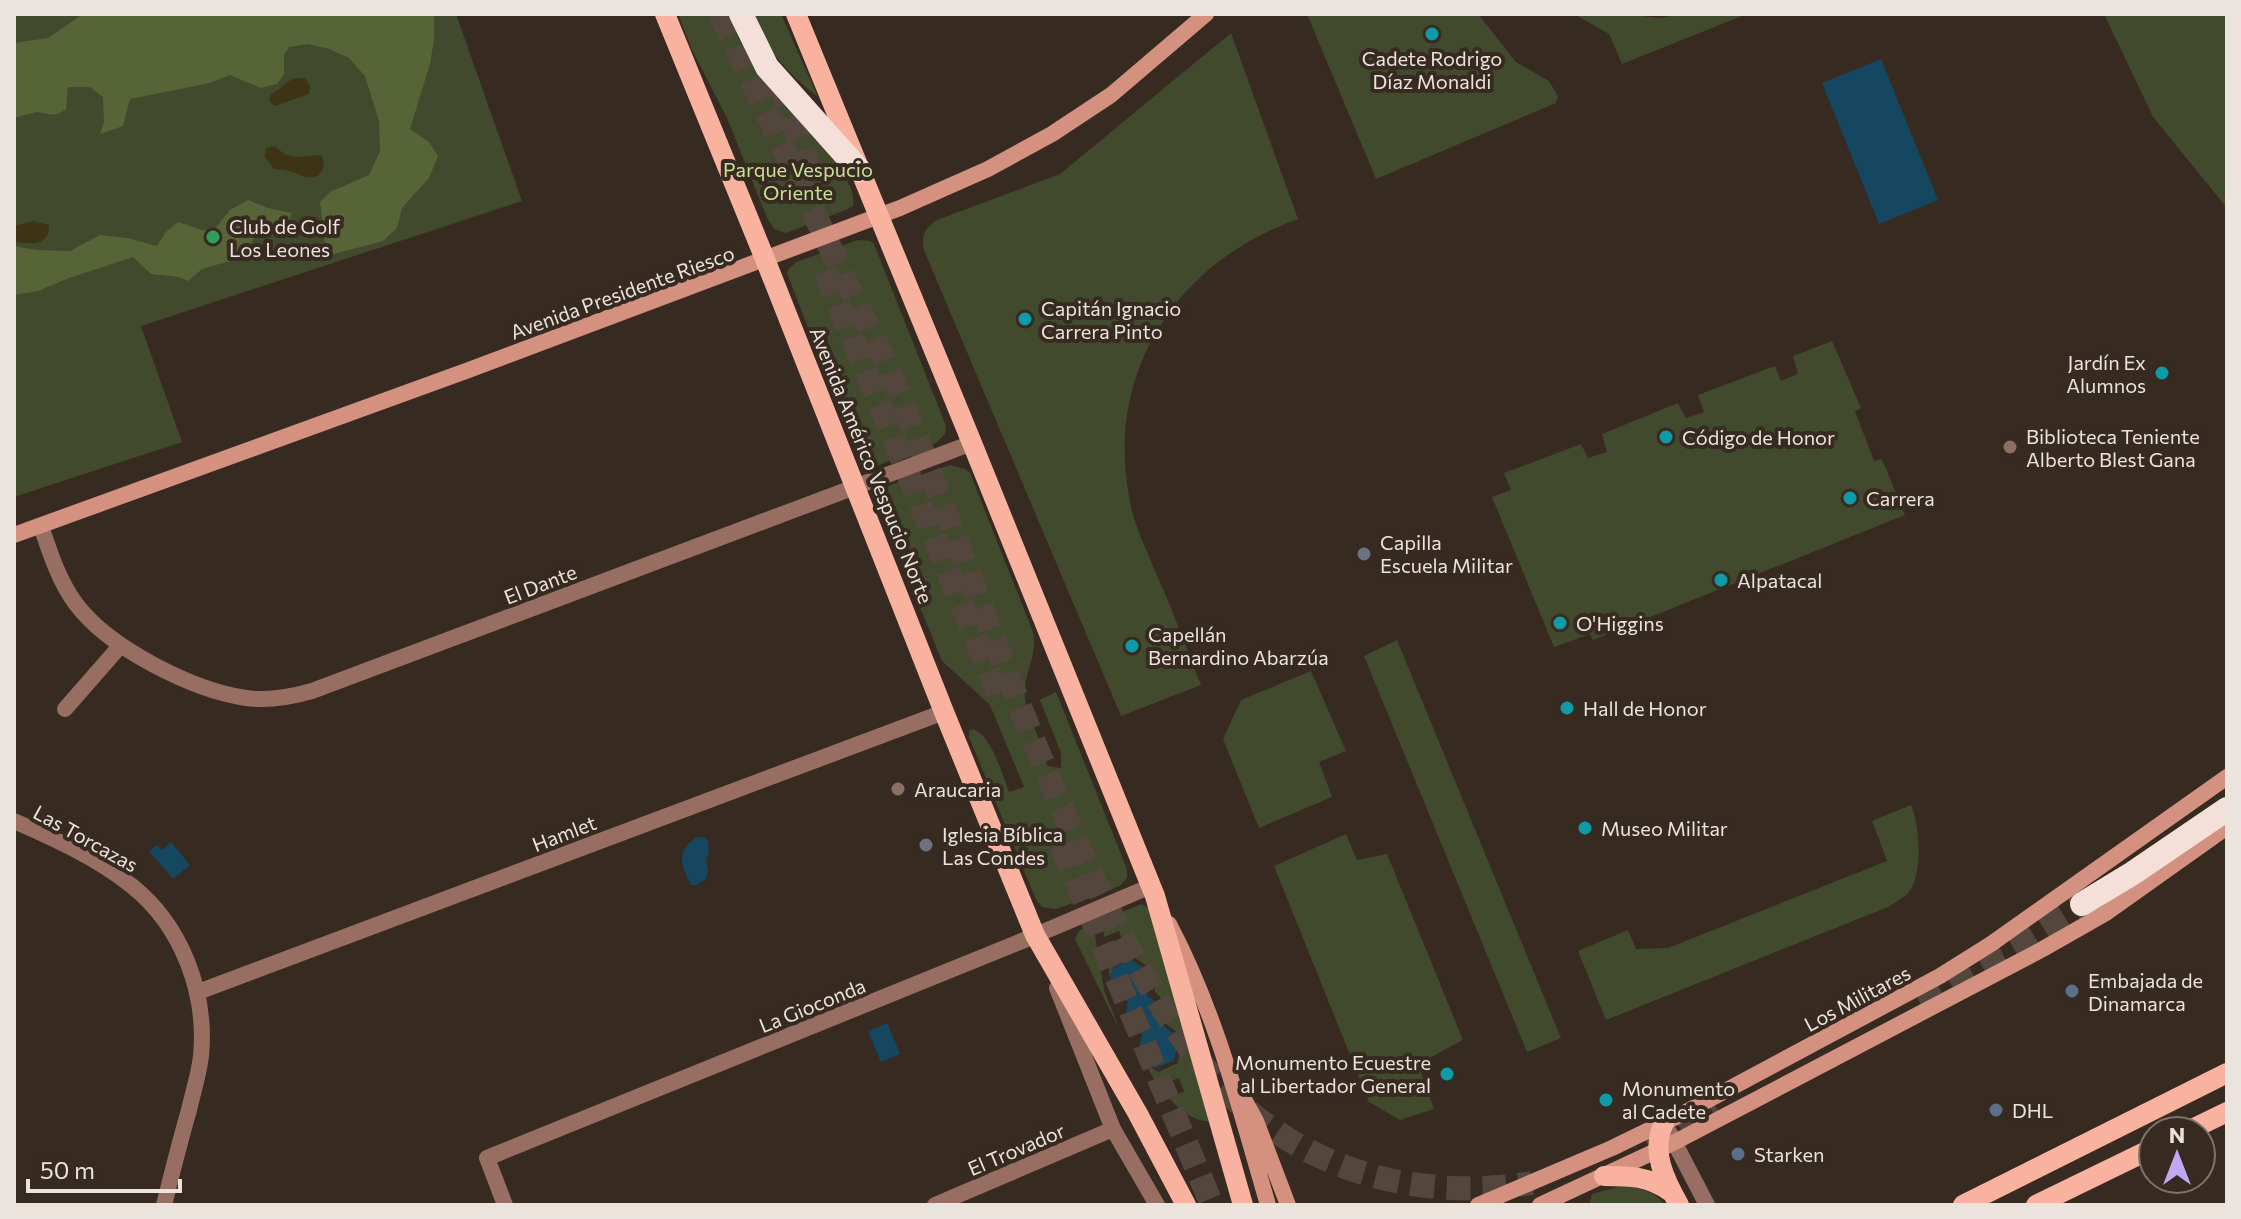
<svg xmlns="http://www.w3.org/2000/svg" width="2241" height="1219" viewBox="0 0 2241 1219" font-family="Commissioner,sans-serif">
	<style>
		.green { fill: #414a2d }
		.forest { fill: #566437 }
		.sand { fill: #3c3414 }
		.water { fill: #154761 }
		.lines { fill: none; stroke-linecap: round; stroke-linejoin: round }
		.motorway-tunnel { stroke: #52463d; stroke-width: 24; stroke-dasharray: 24 12; stroke-linecap: butt }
		.minor { stroke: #986d62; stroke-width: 16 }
		.tertiary { stroke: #986d62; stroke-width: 16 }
		.secondary { stroke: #d5917f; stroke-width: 16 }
		.primary { stroke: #f9b2a0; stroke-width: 20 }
		.motorway { stroke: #f5dfd9; stroke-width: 24 }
		.culture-dot { fill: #0f9aa8; stroke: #372a21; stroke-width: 3 }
		.leisure-dot { fill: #2e9e5b; stroke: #372a21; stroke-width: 3 }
		.education-dot { fill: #8d6e63; stroke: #372a21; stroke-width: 3 }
		.worship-dot { fill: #6b7280; stroke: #372a21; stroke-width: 3 }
		.service-dot { fill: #5c6f8a; stroke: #372a21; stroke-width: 3 }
		.labels { text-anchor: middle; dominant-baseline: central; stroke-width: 8; stroke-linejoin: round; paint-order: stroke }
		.poi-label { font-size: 20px; fill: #ebe3dd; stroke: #372a21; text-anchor: start }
		.park-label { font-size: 20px; fill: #c9e098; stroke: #372a21 }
		.street-label { font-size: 20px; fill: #ebe3dd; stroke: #372a21 }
	</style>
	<rect width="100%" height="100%" fill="#372a21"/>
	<path class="green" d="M 14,14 L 456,14 L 522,201 L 141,326 L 182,442 L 14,497 Z
		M 678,14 L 727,14 C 738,37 749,60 764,80 C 784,108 860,171 853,206 L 848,209 L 786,233 L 774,229 L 767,218 L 727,118 L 692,50 Z
		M 751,14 L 781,14 L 818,97 C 789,75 765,48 751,14 Z
		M 1307,14 L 1478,14 L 1516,62 L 1549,81 L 1558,96 L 1556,103 L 1376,179 Z
		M 1574,14 L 1623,14 L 1660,18 L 1682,14 L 1747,14 L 1622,64 L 1609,34 Z
		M 2104,14 L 2227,14 L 2227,208 L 2153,117 Z
		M 1231,33 L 1298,219 C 1179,261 1106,369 1129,496 C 1133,523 1145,546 1155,571 C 1172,608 1186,647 1201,685 L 1121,716 L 923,248 C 922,234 925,228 937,220 L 1060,174 Z
		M 858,240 L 870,241 L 874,244 L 946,426 L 945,434 L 936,443 L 879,465 L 868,467 L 858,458 L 787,273 L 788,270 L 796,262 Z
		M 1832,341 L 1861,408 L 1855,411 L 1874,461 L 1882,459 L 1905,515 L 1593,640 L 1590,634 L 1554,647 L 1492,497 L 1511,490 L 1504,473 L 1581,444 L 1588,458 L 1607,452 L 1602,434 L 1678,403 L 1686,418 L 1704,412 L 1698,395 L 1775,366 L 1781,381 L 1798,374 L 1793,356 Z
		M 950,465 L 965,469 L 970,473 L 1033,632 C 1038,656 1024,671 1025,694 C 1025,719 1044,740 1047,766 L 1061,768 L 1061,753 L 1040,700 L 1056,692 L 1127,869 L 1127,878 L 1120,886 L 1056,909 L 1042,907 L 1036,900 L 969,737 L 969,731 L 972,729 C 991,733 1002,774 1009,792 L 1024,787 L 990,705 L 942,661 L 879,507 L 882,490 L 888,486 Z
		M 1397,640 L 1561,1038 L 1527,1052 L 1364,656 Z
		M 1311,671 L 1346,751 L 1319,762 L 1332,797 L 1259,828 L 1223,739 L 1241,700 Z
		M 1911,805 C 1920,824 1923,875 1909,892 C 1904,898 1894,903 1888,907 L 1606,1020 L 1578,951 L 1628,930 L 1636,949 L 1668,948 L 1887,861 L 1872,821 Z
		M 1346,834 L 1357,860 L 1387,854 L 1463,1040 L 1418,1064 L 1434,1109 L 1400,1120 L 1369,1102 L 1274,866 Z
		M 1142,904 L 1150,909 L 1211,1121 C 1197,1123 1179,1110 1170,1099 L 1184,1091 L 1179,1078 L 1158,1086 L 1144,1062 L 1158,1072 L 1178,1063 L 1182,1036 L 1166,1024 L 1169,1006 L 1155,992 L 1155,972 L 1135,958 L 1113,967 L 1110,979 L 1106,951 L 1123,942 L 1119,931 L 1104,937 L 1103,920 Z
		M 1093,923 L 1104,990 L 1120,1031 L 1075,939 L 1079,931 Z
		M 1621,1186 C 1639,1187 1653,1191 1666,1205 L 1589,1205 L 1592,1194 Z"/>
	<path class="forest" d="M 83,14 L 434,14 L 434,40 L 430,64 L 410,129 L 429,142 L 438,156 L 429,178 L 402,208 L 397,228 L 383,241 L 334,254 L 330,253 L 325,243 L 320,202 L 330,192 L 369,175 L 380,151 L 379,121 L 365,76 L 349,58 L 329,49 L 308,44 L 289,47 L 284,55 L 284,74 L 277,84 L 261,88 L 230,75 L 210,83 L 130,99 L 123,126 L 100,134 L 104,122 L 103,97 L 90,87 L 68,87 L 66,110 L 54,115 L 37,112 L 14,118 L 14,43 L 48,38 Z
		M 248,200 L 268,208 L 292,213 L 287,225 L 260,230 L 248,247 L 230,261 L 202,269 L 188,281 L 179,277 L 151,274 L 133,257 L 69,278 L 38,291 L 14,295 L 14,246 L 36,250 L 70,251 L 100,235 L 127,238 L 157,246 L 166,232 L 178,222 L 202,230 L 214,230 L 230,210 Z"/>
	<path class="sand" d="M 296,78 L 305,78 L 310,86 L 309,94 L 275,106 L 269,101 L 271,94 C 283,89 285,81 296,78 Z
		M 274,146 L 286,155 L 300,157 L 321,155 C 326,164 324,168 318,176 C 306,179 303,176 293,172 C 288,170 280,170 274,169 L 265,157 L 266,148 Z
		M 34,221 L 49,225 C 51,246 29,245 14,241 L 14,226 Z"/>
	<path class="water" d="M 1881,59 L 1938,200 L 1879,224 L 1822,83 Z
		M 697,837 L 704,837 L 708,840 L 709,854 L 706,858 L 708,872 L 706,879 L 696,885 L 691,885 C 681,866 675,851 697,837 Z
		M 171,842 L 190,865 L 173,879 L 149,851 L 157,845 L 162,850 Z
		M 1132,960 L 1151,974 L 1147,996 L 1164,1006 L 1162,1025 L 1179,1037 L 1174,1061 L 1155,1068 L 1138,1054 L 1142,1034 L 1124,1023 L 1128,1002 L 1109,989 L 1113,968 Z
		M 887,1023 L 900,1054 L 881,1062 L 868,1031 Z"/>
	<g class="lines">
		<path class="motorway-tunnel" d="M 720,14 C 761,100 801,185 841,271 C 862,315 885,358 903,403 C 970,569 1026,740 1104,900 C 1137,966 1175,1041 1228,1093 C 1311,1173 1420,1201 1532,1183
			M 779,82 L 816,186
			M 825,271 L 999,696
			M 1061,845 L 1212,1205
			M 1917,997 L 2019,943 L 2082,904
			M 1649,1146 L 1714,1104"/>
		<path class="minor" d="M 41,526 C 50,553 59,581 76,604 C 109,648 192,690 246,698 C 268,701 291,697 312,691 L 972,443
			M 65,709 L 121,645
			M 14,821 C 55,839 97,858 132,886 C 182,926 207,993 201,1056 C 199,1074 193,1092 189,1110 C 180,1141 172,1173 164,1205
			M 198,992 L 944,712
			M 935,1205 L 1113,1129"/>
		<path class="tertiary" d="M 1057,988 L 1113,1129 L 1157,1205
			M 1669,1132 L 1707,1205
			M 505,1205 L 487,1158 L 1022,941 L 1151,886"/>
		<path class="secondary" d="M 14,535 L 466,371 L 900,208 L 988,169 L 1052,134 L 1111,95 L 1206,14
			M 1169,924 C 1216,1013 1240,1109 1268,1205
			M 1244,1099 L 1256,1121 L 1288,1205
			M 1478,1205 L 1612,1148 L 1682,1114 L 1940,976 L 1991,944 L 2227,777
			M 1540,1205 L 1675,1142 L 2041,950 L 2106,913 L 2227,827"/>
		<path class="primary" d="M 665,14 L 765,259 L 944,712 L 1035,935 L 1138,1114 L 1186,1205
			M 796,14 L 972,443 L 1155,896 L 1243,1205
			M 1664,1123 C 1650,1151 1665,1180 1679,1205
			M 2188,1131 L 2227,1112
			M 1604,1176 C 1631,1176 1648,1176 1671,1192
			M 1963,1205 L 2227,1073
			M 2036,1205 L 2153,1148"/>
		<path class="motorway" d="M 741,14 L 767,67 L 859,170
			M 2082,904 L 2133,873 L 2227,809"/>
	</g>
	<g class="culture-dot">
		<circle cx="1432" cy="34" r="8"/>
		<circle cx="1025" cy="319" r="8"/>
		<circle cx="2162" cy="373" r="8"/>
		<circle cx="1666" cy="437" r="8"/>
		<circle cx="1850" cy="498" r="8"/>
		<circle cx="1721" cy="580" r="8"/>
		<circle cx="1560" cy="623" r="8"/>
		<circle cx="1132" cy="646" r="8"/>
		<circle cx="1567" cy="708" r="8"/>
		<circle cx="1585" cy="828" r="8"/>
		<circle cx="1447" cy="1074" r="8"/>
		<circle cx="1606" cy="1100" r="8"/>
	</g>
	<circle class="leisure-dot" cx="213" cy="237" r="8"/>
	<g class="education-dot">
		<circle cx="2010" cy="447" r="8"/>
		<circle cx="898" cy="789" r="8"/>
	</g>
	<g class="worship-dot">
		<circle cx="1364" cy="554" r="8"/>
		<circle cx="926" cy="845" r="8"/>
	</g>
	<g class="service-dot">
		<circle cx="2072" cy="991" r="8"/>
		<circle cx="1996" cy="1110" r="8"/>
		<circle cx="1738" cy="1154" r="8"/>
	</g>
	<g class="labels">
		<g class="poi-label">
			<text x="1432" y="58" text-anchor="middle">Cadete Rodrigo<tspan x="1432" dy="23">Díaz Monaldi</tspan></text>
			<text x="229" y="226">Club de Golf<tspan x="229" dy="23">Los Leones</tspan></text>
			<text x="1041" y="308">Capitán Ignacio<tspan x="1041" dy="23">Carrera Pinto</tspan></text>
			<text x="2146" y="362" text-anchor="end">Jardín Ex<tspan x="2146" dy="23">Alumnos</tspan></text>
			<text x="2026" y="436">Biblioteca Teniente<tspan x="2026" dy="23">Alberto Blest Gana</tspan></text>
			<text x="1682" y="437">Código de Honor</text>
			<text x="1866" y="498">Carrera</text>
			<text x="1380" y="542">Capilla<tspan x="1380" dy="23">Escuela Militar</tspan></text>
			<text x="1737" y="580">Alpatacal</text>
			<text x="1576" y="623">O'Higgins</text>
			<text x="1148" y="634">Capellán<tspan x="1148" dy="23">Bernardino Abarzúa</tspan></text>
			<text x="1583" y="708">Hall de Honor</text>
			<text x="914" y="789">Araucaria</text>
			<text x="1601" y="828">Museo Militar</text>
			<text x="942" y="834">Iglesia Bíblica<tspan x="942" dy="23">Las Condes</tspan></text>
			<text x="2088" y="980">Embajada de<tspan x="2088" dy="23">Dinamarca</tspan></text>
			<text x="1431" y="1062" text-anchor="end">Monumento Ecuestre<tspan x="1431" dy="23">al Libertador General</tspan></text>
			<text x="1622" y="1088">Monumento<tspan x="1622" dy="23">al Cadete</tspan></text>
			<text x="2012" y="1110">DHL</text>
			<text x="1754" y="1154">Starken</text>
		</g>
		<g class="park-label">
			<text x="798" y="169">Parque Vespucio<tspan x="798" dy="23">Oriente</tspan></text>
		</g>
		<g class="street-label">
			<text transform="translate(622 292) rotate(-20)">Avenida Presidente Riesco</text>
			<text transform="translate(872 465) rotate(68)">Avenida Américo Vespucio Norte</text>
			<text transform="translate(540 584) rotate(-21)">El Dante</text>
			<text transform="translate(564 833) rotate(-21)">Hamlet</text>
			<text transform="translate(86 838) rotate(29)">Las Torcazas</text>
			<text transform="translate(1857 998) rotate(-28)">Los Militares</text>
			<text transform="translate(812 1005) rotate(-22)">La Gioconda</text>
			<text transform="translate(1016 1149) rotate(-23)">El Trovador</text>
		</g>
	</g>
	<rect width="2241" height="1219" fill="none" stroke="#ebe3dd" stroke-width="32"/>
	<g transform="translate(2177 1155)"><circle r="38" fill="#372a21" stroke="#7f746c" stroke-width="2"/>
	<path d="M0-6L14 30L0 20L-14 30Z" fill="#c0a8f3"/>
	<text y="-12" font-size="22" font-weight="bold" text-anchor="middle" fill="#ebe3dd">N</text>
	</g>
	<path d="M28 1179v12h152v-12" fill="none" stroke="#ebe3dd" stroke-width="4"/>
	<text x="40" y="1179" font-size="24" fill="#ebe3dd" stroke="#372a21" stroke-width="6" paint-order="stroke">50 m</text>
</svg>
